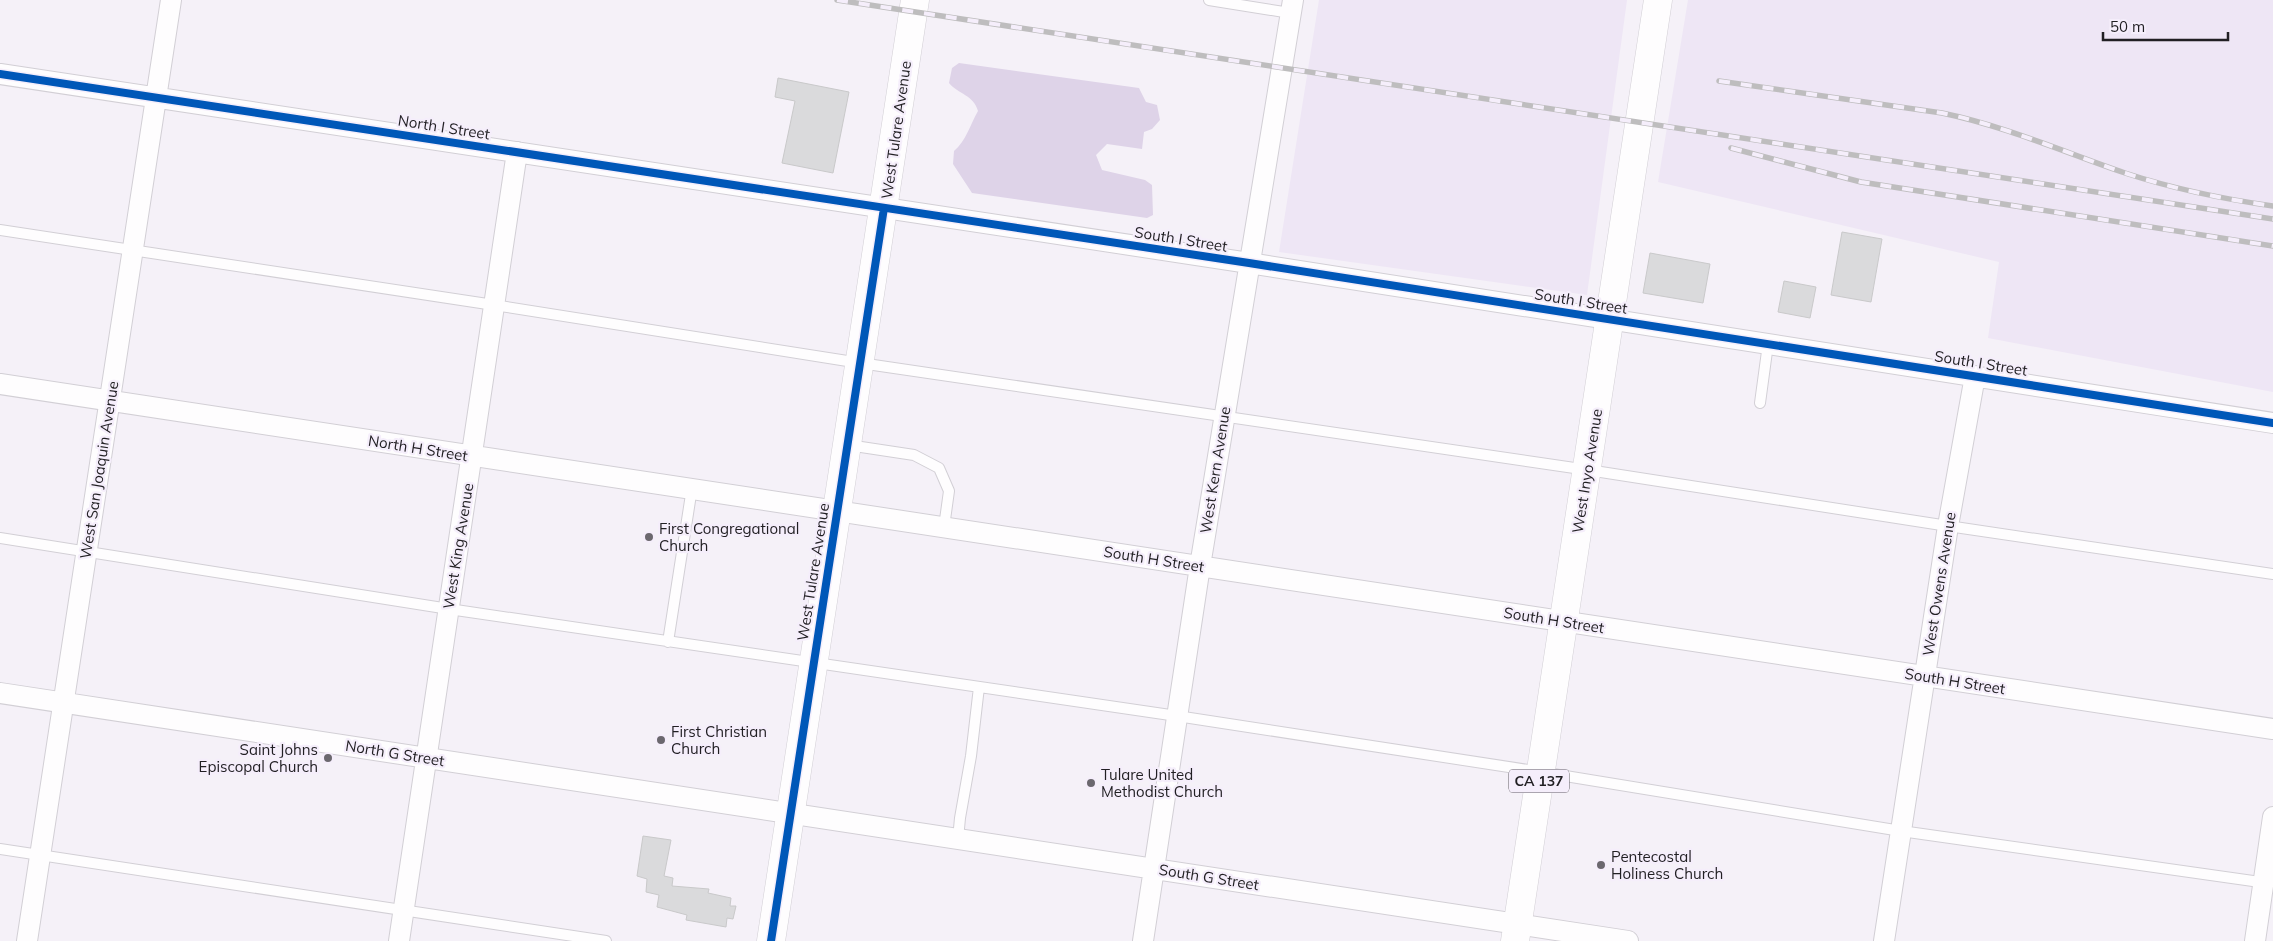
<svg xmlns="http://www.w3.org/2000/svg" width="2273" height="941" viewBox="0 0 2273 941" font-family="Mulish,sans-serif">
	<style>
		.built { fill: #eee6f5 }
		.green { fill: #ded3e8 }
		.building { fill: #dadadc; stroke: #c9c9ca }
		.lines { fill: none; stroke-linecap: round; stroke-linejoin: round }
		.service-casing { stroke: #d2cfd5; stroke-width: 12 }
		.minor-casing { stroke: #d2cfd5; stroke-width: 22 }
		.secondary-casing { stroke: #d2cfd5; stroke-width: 29 }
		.primary-casing { stroke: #d2cfd5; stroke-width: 29 }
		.service { stroke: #fefdfe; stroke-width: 10 }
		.minor { stroke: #fefdfe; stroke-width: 20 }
		.secondary { stroke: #fefdfe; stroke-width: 28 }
		.primary { stroke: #fefdfe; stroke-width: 28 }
		.rail-casing { stroke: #bebdbe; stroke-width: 5.5 }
		.rail { stroke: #f5eefb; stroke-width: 4; stroke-dasharray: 11; stroke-linecap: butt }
		.cycleway-casing { stroke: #f5eefb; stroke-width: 11 }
		.cycleway { stroke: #0057b8; stroke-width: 8 }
		.poi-dot { fill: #6b686e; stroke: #f5eefb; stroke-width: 2 }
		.labels { text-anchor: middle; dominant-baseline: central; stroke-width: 4.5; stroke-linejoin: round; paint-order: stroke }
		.shield { fill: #f5eefb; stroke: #615d64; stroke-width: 1 }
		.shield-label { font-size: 14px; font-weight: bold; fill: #211f23 }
		.street-label { font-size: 15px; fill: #211f23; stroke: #f5eefb }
		.poi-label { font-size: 15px; fill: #211f23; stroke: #f5eefb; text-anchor: start }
	</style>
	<rect width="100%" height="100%" fill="#f5f1f8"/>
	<path class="built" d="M 1319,0 L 1627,0 L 1587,295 L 1279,252 Z
		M 1688,0 L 2273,0 L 2273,392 L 1988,338 L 1999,262 L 1658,182 Z"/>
	<path class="green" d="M 959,63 L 1139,88 L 1146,102 L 1157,105 L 1160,120 L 1152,129 L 1144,132 L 1142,149 L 1107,144 L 1096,155 L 1102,170 L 1145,180 L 1152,185 L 1153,215 L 1147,218 L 972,193 L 953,164 L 954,151 C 966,141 970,125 978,111 C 974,95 958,94 949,83 L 952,68 Z"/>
	<path class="building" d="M 778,78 L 849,92 L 833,173 L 782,163 L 795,101 L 775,97 Z
		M 1842,232 L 1882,239 L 1871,302 L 1831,295 Z
		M 1650,253 L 1710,264 L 1703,303 L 1643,293 Z
		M 1784,281 L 1816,287 L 1810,318 L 1778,312 Z
		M 643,836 L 671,840 L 664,876 L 673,878 L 672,886 L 709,889 L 708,893 L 731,898 L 730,906 L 736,906 L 733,919 L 727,918 L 726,927 L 686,920 L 687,915 L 657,907 L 659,895 L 646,892 L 647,879 L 637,876 Z"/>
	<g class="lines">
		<defs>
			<path id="service" d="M 1209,0 L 1290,13
				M 0,230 L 494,305 L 860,363 L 1588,470 L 1948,526 L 2273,574
				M 1760,403 L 1768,344
				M 848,445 L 914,455 L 939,468 L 949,491 L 944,527
				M 0,538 L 449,609 L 1177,716 L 1541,772 L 1901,831 L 2267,883
				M 668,642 L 692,488
				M 958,839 L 960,818 L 971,756 L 979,687
				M 0,849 L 606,941"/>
			<path id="minor" d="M 0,74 L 1249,263 L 2273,423
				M 0,384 L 2273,729
				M 0,693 L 1628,941
				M 27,941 L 171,0
				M 399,941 L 517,152
				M 1143,941 L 1200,566 L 1293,0
				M 1884,941 L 1948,526 L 1975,376
				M 2255,941 L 2273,817"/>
			<path id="secondary" d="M 771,941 L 915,0"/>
			<path id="primary" d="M 1515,941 L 1658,0"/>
		</defs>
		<use href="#service" class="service-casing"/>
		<use href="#minor" class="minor-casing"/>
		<use href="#secondary" class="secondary-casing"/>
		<use href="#primary" class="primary-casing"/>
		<use href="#service" class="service"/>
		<use href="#minor" class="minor"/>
		<use href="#secondary" class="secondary"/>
		<use href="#primary" class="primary"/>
		<defs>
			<path id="rail" d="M 837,0 L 2273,219
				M 1719,81 L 1942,113 C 2005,126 2064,152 2125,173 C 2174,189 2223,199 2273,206
				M 1731,148 L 1861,182 L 2273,246"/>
		</defs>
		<use href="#rail" class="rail-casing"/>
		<use href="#rail" class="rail"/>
		<defs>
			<path id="cycleway" d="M 0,74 L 1249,263 L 2273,423
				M 771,941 L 884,208"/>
		</defs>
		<use href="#cycleway" class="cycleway-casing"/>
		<use href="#cycleway" class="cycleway"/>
	</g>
	<g class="poi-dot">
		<circle cx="649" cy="537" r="5"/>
		<circle cx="661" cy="740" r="5"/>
		<circle cx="328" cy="758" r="5"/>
		<circle cx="1091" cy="783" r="5"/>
		<circle cx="1601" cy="865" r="5"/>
	</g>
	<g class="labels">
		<rect class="shield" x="1509" y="769.5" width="60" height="23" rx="4"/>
		<g class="shield-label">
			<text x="1539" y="781">CA 137</text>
		</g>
		<g class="street-label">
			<text transform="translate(444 127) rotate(9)">North I Street</text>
			<text transform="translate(896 130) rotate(-82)">West Tulare Avenue</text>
			<text transform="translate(1181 239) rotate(9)">South I Street</text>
			<text transform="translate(1581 301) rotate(9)">South I Street</text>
			<text transform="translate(1981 363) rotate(9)">South I Street</text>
			<text transform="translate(418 448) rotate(9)">North H Street</text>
			<text transform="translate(99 470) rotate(-81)">West San Joaquin Avenue</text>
			<text transform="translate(1215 470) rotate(-81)">West Kern Avenue</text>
			<text transform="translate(1587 471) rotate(-81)">West Inyo Avenue</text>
			<text transform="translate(458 546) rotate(-81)">West King Avenue</text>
			<text transform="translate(1154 559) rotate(9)">South H Street</text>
			<text transform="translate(813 572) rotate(-81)">West Tulare Avenue</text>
			<text transform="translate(1939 584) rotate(-81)">West Owens Avenue</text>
			<text transform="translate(1554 620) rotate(9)">South H Street</text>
			<text transform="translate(1955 681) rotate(9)">South H Street</text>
			<text transform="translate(395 753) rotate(9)">North G Street</text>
			<text transform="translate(1209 877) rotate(9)">South G Street</text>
		</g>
		<g class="poi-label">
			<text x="659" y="528">First Congregational<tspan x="659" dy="17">Church</tspan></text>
			<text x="671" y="731">First Christian<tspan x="671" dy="17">Church</tspan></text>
			<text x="318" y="749" text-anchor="end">Saint Johns<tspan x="318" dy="17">Episcopal Church</tspan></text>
			<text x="1101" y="774">Tulare United<tspan x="1101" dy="17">Methodist Church</tspan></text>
			<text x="1611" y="856">Pentecostal<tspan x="1611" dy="17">Holiness Church</tspan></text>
		</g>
	</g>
	<path d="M2103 32v8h125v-8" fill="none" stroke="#211f23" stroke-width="2.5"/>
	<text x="2110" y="32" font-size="15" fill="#211f23" stroke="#f5eefb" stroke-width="4" paint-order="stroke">50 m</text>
</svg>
